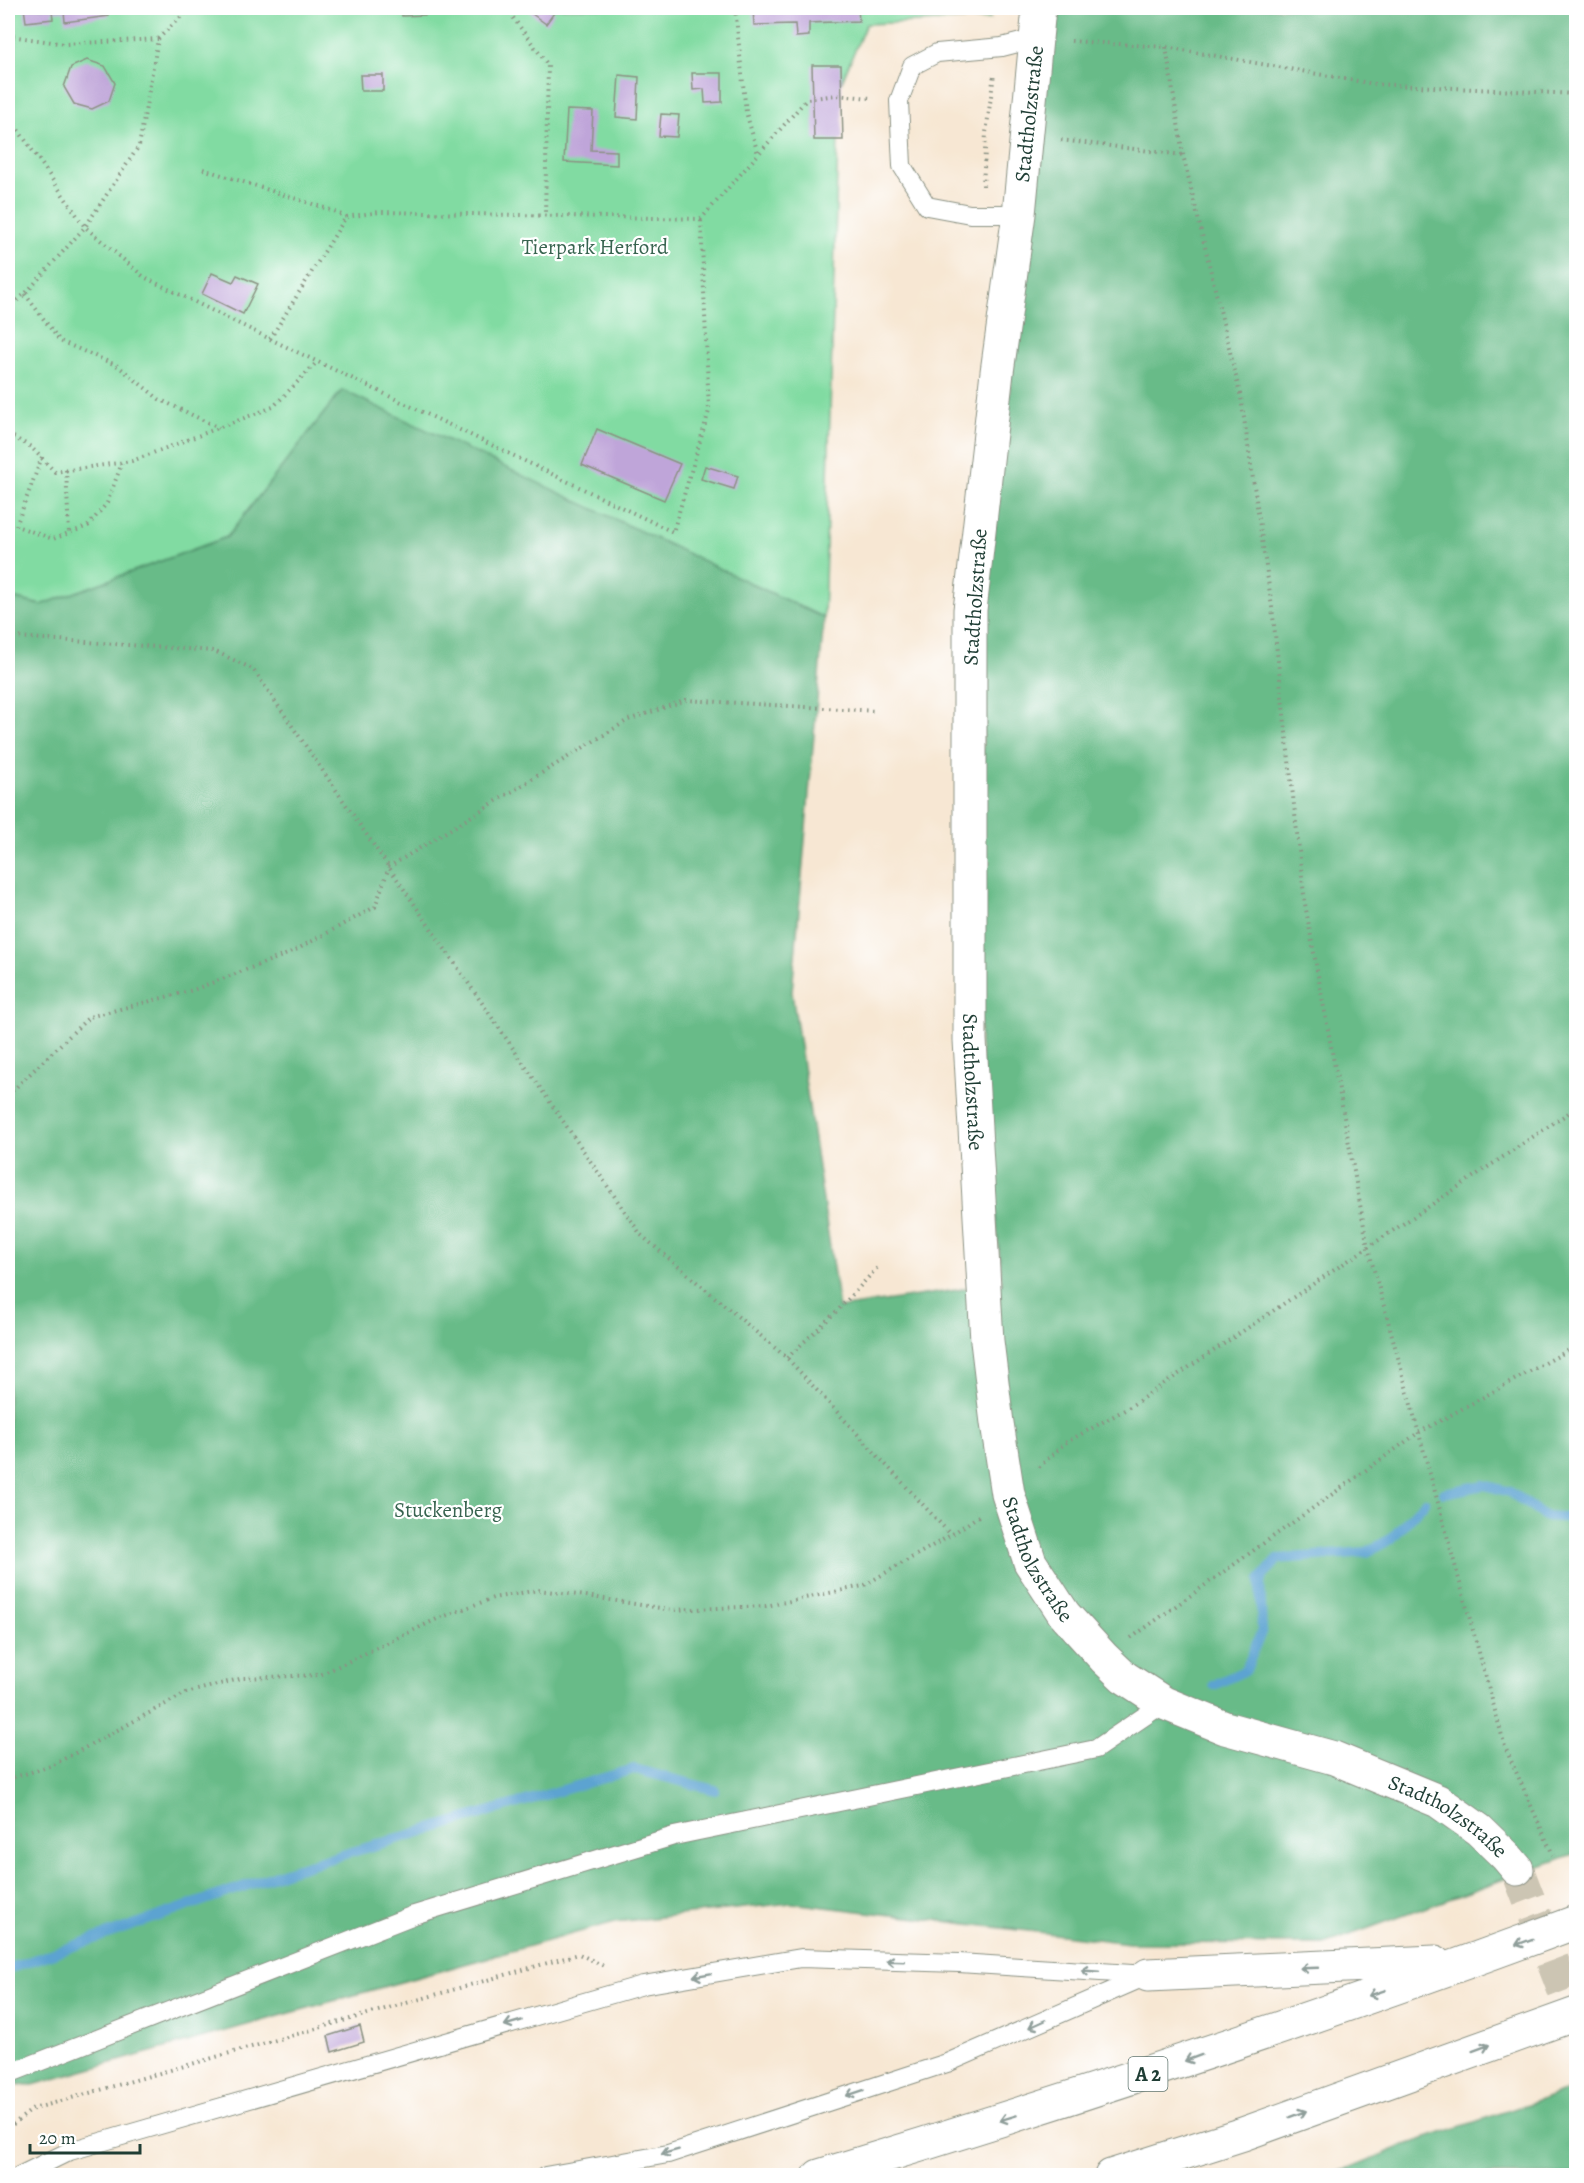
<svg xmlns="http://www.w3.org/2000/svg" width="1584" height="2183" viewBox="0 0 1584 2183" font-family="Alegreya,serif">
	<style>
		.green { fill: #81dba2; stroke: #508c6b; stroke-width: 1.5 }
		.forest { fill: #68bb88; stroke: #447c5e; stroke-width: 1.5 }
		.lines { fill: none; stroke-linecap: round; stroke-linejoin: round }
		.stream { stroke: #5ba3d1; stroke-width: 10 }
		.building { fill: #bfa5d9 }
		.secondary-tunnel { stroke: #ccc5b3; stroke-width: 33; stroke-dasharray: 33 16; stroke-linecap: butt }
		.lane-casing { stroke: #8b9284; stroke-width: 20 }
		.secondary-casing { stroke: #8b9284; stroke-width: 35 }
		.highway-casing { stroke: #8b9284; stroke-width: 35 }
		.path { stroke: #8b9284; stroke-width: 4; stroke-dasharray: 1.5 4.5; stroke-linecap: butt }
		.lane { stroke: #fff; stroke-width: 18 }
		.secondary { stroke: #fff; stroke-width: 33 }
		.highway { stroke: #fff; stroke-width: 33 }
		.oneway { stroke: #8f9e9a }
		.labels { text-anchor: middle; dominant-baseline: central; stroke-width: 4.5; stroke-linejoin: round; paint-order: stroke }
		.shield { fill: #fff; stroke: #627771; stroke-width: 1.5 }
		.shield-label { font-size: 20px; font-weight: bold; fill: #1f3d34 }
		.street-label { font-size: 21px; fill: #1f3d34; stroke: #fff }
		.park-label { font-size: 21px; fill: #386450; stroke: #fff }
	</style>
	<rect width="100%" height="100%" fill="#fff"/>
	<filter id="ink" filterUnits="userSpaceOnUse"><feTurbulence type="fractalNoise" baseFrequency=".0167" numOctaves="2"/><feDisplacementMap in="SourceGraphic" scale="12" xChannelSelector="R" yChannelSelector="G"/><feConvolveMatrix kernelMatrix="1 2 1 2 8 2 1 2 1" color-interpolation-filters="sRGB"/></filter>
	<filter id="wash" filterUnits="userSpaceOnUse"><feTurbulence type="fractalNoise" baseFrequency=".008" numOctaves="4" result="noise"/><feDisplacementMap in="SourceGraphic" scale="24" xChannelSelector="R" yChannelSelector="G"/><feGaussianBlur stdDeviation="1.35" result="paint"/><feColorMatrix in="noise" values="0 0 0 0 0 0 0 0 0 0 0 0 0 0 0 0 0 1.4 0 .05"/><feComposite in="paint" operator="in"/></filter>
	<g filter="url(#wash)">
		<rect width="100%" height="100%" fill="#f7e7d3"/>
		<path class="green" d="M 8,8 L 989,8 L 990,19 L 866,24 L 836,95 L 838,137 L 824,618 L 342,391 L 227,537 L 41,605 L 8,597 Z"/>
		<path class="forest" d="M 1051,8 L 1576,8 L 1576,1853 L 1325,1944 L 1129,1943 L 791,1903 L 615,1922 L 33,2085 L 8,2084 L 8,597 L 41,605 L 227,537 L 342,390 L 824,618 L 792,992 L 839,1308 L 1002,1283 L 980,1043 L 984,627 Z
			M 1576,2088 L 1576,2175 L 1332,2175 L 1403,2146 Z"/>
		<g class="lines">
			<path class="stream" d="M 1444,1493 L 1484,1485 L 1510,1492 L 1544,1516 L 1576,1518
				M 1214,1685 L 1246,1670 L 1262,1630 L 1260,1580 L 1278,1559 L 1367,1552 L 1391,1539 L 1425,1502
				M 8,1969 L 291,1870 L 634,1769 L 715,1790"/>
		</g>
		<g id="blocks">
			<path class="building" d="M 24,8 L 108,8 L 109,16 L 65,22 L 64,11 L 52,12 L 53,19 L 26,22 Z
				M 401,8 L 425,8 L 425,15 L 402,16 Z
				M 531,8 L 548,8 L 554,13 L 546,24 L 528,11 Z
				M 753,8 L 858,8 L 859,21 L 809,23 L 809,36 L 796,37 L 795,24 L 754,25 Z
				M 87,60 L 105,66 L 115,83 L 109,101 L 92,109 L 74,104 L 64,87 L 71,67 Z
				M 812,65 L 841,65 L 843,140 L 814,140 Z
				M 692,73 L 722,73 L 722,102 L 705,103 L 704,89 L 693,90 Z
				M 360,75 L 383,75 L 383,91 L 361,91 Z
				M 619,75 L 639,77 L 637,119 L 616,117 Z
				M 567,110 L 593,111 L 591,150 L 617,151 L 617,165 L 564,162 Z
				M 661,114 L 679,115 L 677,137 L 659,136 Z
				M 212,273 L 233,282 L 237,275 L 258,284 L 243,314 L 202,294 Z
				M 597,429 L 680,464 L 664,500 L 582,465 Z
				M 705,466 L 738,476 L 734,489 L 701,479 Z
				M 360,2026 L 364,2042 L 332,2052 L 328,2036 Z"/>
		</g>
	</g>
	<g filter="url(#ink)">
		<use href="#blocks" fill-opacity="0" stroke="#8b9284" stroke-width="1.5"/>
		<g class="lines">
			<path class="secondary-tunnel" d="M 1517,1869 L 1576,2022"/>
			<defs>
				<path id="lane" d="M 1019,214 L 970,214 L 927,206 L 902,166 L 899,101 L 912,66 L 937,53 L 1002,47 L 1037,38
					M 8,2074 L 414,1915 L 674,1836 L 1096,1749 L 1164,1703
					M 19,2176 L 70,2151 L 643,1985 L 801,1958 L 959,1963 L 1148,1975
					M 545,2176 L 668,2154 L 947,2063 L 1144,1977"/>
				<g id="secondary">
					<path id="s1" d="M 1039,8 L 1019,214 L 997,372 L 970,610 L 970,1040 L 987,1341 L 997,1423 L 1008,1494 L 1030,1562 L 1064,1614 L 1104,1658 L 1124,1677 L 1164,1703 L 1225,1728 L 1334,1758 L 1438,1801 L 1479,1830 L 1506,1856 L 1517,1869"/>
				</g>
				<path id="highway" d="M 1148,1975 L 1435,1962
					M 819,2176 C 1074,2099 1327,2015 1576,1922
					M 1111,2176 L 1243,2134 L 1576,2014"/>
			</defs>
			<use href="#lane" class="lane-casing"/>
			<use href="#secondary" class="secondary-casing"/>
			<use href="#highway" class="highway-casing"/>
			<path class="path" d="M 506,8 L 548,65 L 545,216
				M 735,8 L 746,112 L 758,154
				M 8,31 L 11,36
				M 8,38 L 11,36 L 65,44 L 158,39
				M 1071,41 L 1166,47 L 1374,84 L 1576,94
				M 1166,47 L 1183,155 L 1241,398 L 1272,607 L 1305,904 L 1368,1248 L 1505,1747 L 1553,1855
				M 8,115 L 85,227 L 144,277 L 270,339 L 346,217 L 380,212 L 701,219 L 807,99 L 836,95 L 871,98
				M 1061,140 L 1183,155
				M 203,169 L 328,209 L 346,217
				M 983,186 L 986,133 L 994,74
				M 25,294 L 60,341 L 118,366 L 159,399 L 219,428
				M 8,308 L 25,294 L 85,227 L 139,146 L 158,39 L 190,8
				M 270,339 L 673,532 L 709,411 L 701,219
				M 8,434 L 31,447 L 55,472 L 132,461 L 273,407 L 317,362
				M 42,457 L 16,526 L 53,539 L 88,526 L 107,503 L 122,463
				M 66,470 L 69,533
				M 8,635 L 16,637 L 214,651 L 253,669 L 641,1235 L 787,1358 L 951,1535
				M 8,1095 L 89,1017 L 193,990 L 290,953 L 375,907 L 389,867 L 628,720 L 686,700 L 876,711
				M 787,1358 L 839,1309 L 877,1268
				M 1039,1467 L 1065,1443 L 1128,1408 L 1576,1108
				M 1131,1638 L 1418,1433 L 1576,1346
				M 8,1779 L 51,1766 L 186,1693 L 243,1678 L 320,1675 L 437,1619 L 493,1598 L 538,1590 L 586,1596 L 672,1610 L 766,1606 L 863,1586 L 951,1535 L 980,1515
				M 8,2128 L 33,2109 L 579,1954 L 606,1967"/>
			<use href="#lane" class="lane"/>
			<use href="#secondary" class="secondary"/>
			<use href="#highway" class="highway"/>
		</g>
		<defs><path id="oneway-shaft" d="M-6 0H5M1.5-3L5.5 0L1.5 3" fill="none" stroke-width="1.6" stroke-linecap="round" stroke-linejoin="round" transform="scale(1.5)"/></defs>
		<g class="oneway">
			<use href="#oneway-shaft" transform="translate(1524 1942) rotate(160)"/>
			<use href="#oneway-shaft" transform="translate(895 1961) rotate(-178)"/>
			<use href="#oneway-shaft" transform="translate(1309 1968) rotate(178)"/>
			<use href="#oneway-shaft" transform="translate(1090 1971) rotate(-176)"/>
			<use href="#oneway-shaft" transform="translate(702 1975) rotate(170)"/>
			<use href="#oneway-shaft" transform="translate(1377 1993) rotate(161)"/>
			<use href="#oneway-shaft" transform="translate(513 2023) rotate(164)"/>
			<use href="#oneway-shaft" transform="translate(1037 2024) rotate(156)"/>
			<use href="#oneway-shaft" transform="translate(1481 2048) rotate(-20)"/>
			<use href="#oneway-shaft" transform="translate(1193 2058) rotate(160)"/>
			<use href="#oneway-shaft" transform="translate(855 2093) rotate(162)"/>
			<use href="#oneway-shaft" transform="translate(1298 2114) rotate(-20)"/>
			<use href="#oneway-shaft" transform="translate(1008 2118) rotate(163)"/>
			<use href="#oneway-shaft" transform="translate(670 2152) rotate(165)"/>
		</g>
	</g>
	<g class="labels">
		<rect class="shield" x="1128.5" y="2057" width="39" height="34" rx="4.5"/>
		<g class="shield-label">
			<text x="1148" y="2074">A 2</text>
		</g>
		<g class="street-label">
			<text transform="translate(1029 114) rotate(-84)">Stadtholzstraße</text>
			<text transform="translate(975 597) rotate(-86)">Stadtholzstraße</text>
			<text stroke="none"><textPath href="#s1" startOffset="1078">Stadtholzstraße</textPath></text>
			<text stroke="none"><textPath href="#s1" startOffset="1564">Stadtholzstraße</textPath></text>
			<text stroke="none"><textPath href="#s1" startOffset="2068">Stadtholzstraße</textPath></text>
		</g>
		<g class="park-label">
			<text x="595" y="247">Tierpark Herford</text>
			<text x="448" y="1510">Stuckenberg</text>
		</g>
	</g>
	<rect width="1584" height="2183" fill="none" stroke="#fff" stroke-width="30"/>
	<path d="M30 2144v9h110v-9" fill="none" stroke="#1f3d34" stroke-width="3"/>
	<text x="39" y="2144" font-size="18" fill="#1f3d34" stroke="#ffffff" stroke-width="4.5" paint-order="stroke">20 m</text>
</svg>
